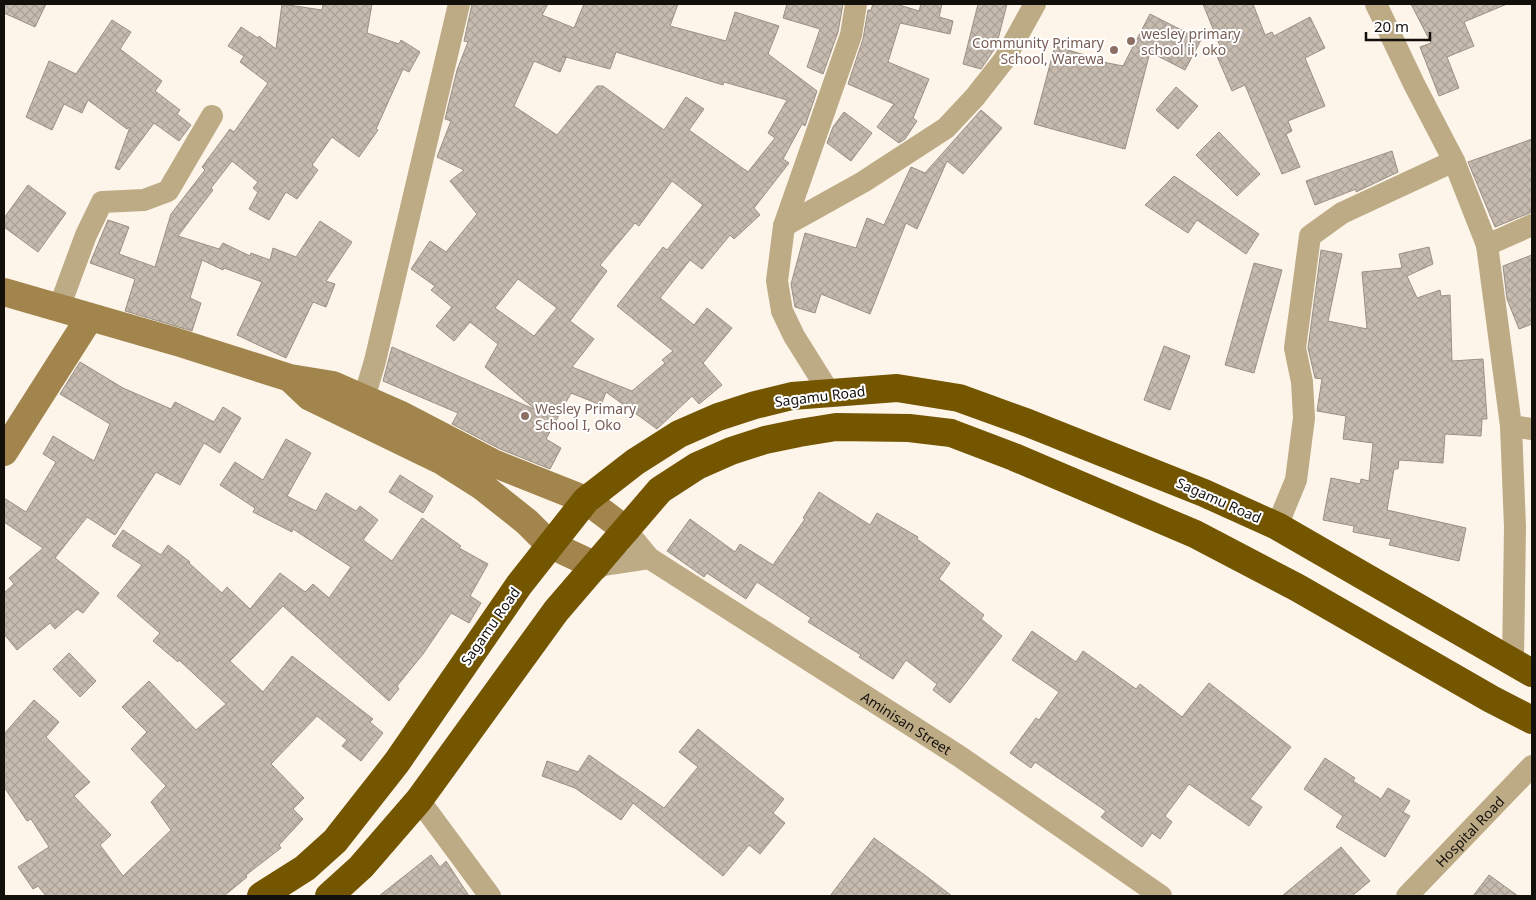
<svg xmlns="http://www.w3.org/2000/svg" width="1536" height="900" viewBox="0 0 1536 900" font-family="'Noto Sans',sans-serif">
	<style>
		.building { fill: url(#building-cross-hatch); stroke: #9b9084; fill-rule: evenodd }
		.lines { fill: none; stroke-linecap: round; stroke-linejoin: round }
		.street { stroke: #bdab86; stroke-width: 22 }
		.secondary { stroke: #a1854d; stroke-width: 28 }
		.highway { stroke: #745500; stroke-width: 28 }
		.education-dot { fill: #8d6e63; stroke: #fff; stroke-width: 2 }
		.labels { text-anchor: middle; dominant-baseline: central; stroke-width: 4; stroke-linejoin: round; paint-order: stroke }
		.education-label { font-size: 14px; fill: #785e54; stroke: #fff; text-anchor: start }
		.street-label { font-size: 14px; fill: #130f0b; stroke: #fff }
	</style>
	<defs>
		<pattern id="building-cross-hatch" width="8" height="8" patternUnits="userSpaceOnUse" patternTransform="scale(1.25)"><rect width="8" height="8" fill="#c7bbaf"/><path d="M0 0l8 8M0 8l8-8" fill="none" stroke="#aaa095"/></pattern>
	</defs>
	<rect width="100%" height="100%" fill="#fef5ea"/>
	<path class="building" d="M 4,4 L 46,4 L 35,27 L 4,13 Z
		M 282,4 L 322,10 L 323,4 L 372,4 L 367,33 L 399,44 L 401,40 L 420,52 L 409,72 L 403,69 L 376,129 L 378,130 L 359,157 L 332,137 L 312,165 L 318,170 L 297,199 L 286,192 L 269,220 L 249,209 L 258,192 L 253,188 L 258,182 L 232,161 L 211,188 L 213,190 L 178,236 L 219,249 L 223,243 L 250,256 L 251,253 L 270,260 L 273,248 L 296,257 L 320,221 L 352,242 L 326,281 L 335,284 L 326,307 L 313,302 L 286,358 L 237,335 L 262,282 L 224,268 L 223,270 L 202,260 L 190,298 L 201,303 L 192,331 L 125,311 L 135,279 L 90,263 L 108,220 L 129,227 L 119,254 L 155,267 L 171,214 L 205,170 L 202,167 L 230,129 L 234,132 L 268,83 L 240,62 L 244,56 L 228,46 L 241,27 L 258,38 L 259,36 L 276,49 Z
		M 472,4 L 548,4 L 542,15 L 574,28 L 584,4 L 678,4 L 670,26 L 726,41 L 735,12 L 779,26 L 768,54 L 817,91 L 805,126 L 802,124 L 783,159 L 789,163 L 754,208 L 760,215 L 734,239 L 730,235 L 702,269 L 690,260 L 660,298 L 694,325 L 707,308 L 732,328 L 703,363 L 722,385 L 699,404 L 692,396 L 657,429 L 606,392 L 601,405 L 571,393 L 546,439 L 561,448 L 550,469 L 500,449 L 452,424 L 458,413 L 383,381 L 392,347 L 536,410 L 485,367 L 498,344 L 470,322 L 454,341 L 436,326 L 452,307 L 431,290 L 435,286 L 411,269 L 430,241 L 446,252 L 477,214 L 450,181 L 464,170 L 437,157 L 451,121 L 445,119 L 457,70 L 468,42 L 464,41 ZM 616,52 L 723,85 L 724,82 L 787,100 L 768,133 L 775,138 L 748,172 L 689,130 L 704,109 L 686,97 L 664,130 L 603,86 L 597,86 L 557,135 L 514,106 L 534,61 L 560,72 L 566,58 L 562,56 L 610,69 ZM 672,181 L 703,205 L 667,250 L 663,247 L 617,306 L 673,351 L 662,360 L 665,363 L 632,391 L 572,367 L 594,339 L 570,321 L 607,271 L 600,265 L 635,223 L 639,226 ZM 518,279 L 557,308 L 534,336 L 495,308 Z
		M 787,4 L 843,4 L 838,32 L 823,74 L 807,67 L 820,29 L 783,18 Z
		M 873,4 L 896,4 L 919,11 L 921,4 L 942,4 L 939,17 L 953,21 L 950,34 L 900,23 L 888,62 L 929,79 L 913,118 L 917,121 L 905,139 L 899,143 L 877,127 L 894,104 L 848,84 L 863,39 L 868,10 L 871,10 Z
		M 978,4 L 1007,4 L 996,47 L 981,69 L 963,64 Z
		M 1203,4 L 1253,4 L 1265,35 L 1272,32 L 1274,36 L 1310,17 L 1325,48 L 1305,58 L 1325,106 L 1288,121 L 1292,131 L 1286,134 L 1300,167 L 1282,174 L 1245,85 L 1232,91 L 1213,47 L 1222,51 Z
		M 1411,4 L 1507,4 L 1464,22 L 1474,46 L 1447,57 L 1459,88 L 1439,96 L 1420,47 L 1431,43 Z
		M 1150,14 L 1201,40 L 1185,70 L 1150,52 L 1125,149 L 1034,124 L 1055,46 L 1088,56 L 1088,59 L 1123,66 Z
		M 112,20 L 131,32 L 120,49 L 162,81 L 155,91 L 180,110 L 177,114 L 191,125 L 179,141 L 154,123 L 119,170 L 115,168 L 130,127 L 127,129 L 88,100 L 82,113 L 64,104 L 52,130 L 26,117 L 49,61 L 76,74 Z
		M 1176,87 L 1198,106 L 1178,129 L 1156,110 Z
		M 981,110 L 1002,128 L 963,174 L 947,161 L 917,229 L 906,223 L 870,314 L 821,294 L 815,313 L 795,307 L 791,284 L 805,233 L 856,248 L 867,218 L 884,225 L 911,167 L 925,173 Z
		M 844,112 L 872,133 L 851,161 L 827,143 L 833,127 Z
		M 1219,132 L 1260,174 L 1237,196 L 1196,155 Z
		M 1532,139 L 1532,212 L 1495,227 L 1468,162 Z
		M 1392,151 L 1398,172 L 1356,192 L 1356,189 L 1315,205 L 1306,181 Z
		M 1174,176 L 1259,234 L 1246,254 L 1197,220 L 1188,233 L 1145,205 Z
		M 28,185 L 66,213 L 38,252 L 4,227 L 4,218 Z
		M 1429,247 L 1433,264 L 1407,276 L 1417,298 L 1440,290 L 1441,296 L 1450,295 L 1452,361 L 1483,359 L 1487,419 L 1482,419 L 1481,436 L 1445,434 L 1443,463 L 1399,460 L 1398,469 L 1394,469 L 1387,510 L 1466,528 L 1459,561 L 1389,545 L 1391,539 L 1353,532 L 1354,526 L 1323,520 L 1331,478 L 1360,484 L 1361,479 L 1369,481 L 1373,443 L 1343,439 L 1346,416 L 1317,411 L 1322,379 L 1315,378 L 1308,348 L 1321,250 L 1342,254 L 1328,321 L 1367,329 L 1362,272 L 1402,268 L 1399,254 Z
		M 1532,255 L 1532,324 L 1519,329 L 1507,299 L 1503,266 Z
		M 1254,263 L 1282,270 L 1254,373 L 1225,365 Z
		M 1164,346 L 1190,356 L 1170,410 L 1144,400 Z
		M 80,362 L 123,388 L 171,409 L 175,402 L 214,422 L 223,407 L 241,418 L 220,453 L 204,443 L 180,485 L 156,472 L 115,535 L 87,517 L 55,558 L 99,593 L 83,613 L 77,609 L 55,629 L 50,623 L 17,650 L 4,634 L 4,593 L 14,584 L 9,578 L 43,548 L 4,522 L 4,498 L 26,512 L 56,462 L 43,454 L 53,436 L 94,461 L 110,424 L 60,394 Z
		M 286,439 L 311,453 L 287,496 L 316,511 L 326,493 L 356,511 L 360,506 L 378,520 L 363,540 L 392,561 L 422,518 L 461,546 L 459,548 L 488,564 L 470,596 L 481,603 L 469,623 L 451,613 L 423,654 L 397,686 L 399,689 L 389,701 L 283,606 L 230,661 L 263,692 L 292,656 L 373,719 L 370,722 L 383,733 L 361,761 L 342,746 L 347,740 L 317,716 L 271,764 L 304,798 L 293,809 L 303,819 L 279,845 L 281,848 L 246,875 L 247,877 L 224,896 L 46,896 L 38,886 L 33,889 L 18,867 L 49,847 L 31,819 L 27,821 L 4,787 L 4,734 L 34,700 L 59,722 L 46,737 L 90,782 L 74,796 L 111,835 L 100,845 L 123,876 L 171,830 L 151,802 L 166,786 L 131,749 L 147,732 L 122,707 L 149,681 L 196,730 L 226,704 L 179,660 L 178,662 L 153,641 L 160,633 L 117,596 L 142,565 L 112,546 L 123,530 L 161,555 L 168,545 L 190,562 L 189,563 L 222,593 L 227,587 L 250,609 L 280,573 L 305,592 L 313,584 L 329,598 L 351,567 L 293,529 L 292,532 L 253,512 L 255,508 L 220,485 L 235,462 L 263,480 Z
		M 400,475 L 433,496 L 423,513 L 389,492 Z
		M 819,492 L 870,525 L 877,513 L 918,537 L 917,539 L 950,563 L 939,579 L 984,615 L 981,619 L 1002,636 L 950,703 L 933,690 L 937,684 L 906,660 L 893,679 L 859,657 L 861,655 L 808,622 L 811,618 L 757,582 L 746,599 L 707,573 L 704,577 L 667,551 L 690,519 L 735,552 L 740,544 L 773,565 L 805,519 L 803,518 Z
		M 1032,631 L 1076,662 L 1083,651 L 1136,689 L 1140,684 L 1182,717 L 1209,683 L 1291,747 L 1250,799 L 1262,807 L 1249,826 L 1189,784 L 1165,816 L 1172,822 L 1160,839 L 1152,833 L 1142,847 L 1101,817 L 1106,811 L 1035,762 L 1031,768 L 1010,753 L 1036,718 L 1039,720 L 1059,692 L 1012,660 Z
		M 69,653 L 96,681 L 80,697 L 53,669 Z
		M 698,729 L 784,799 L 773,813 L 785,823 L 760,854 L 749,845 L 723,876 L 633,803 L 621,820 L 575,788 L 542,776 L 547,761 L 578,772 L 589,755 L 664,808 L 698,767 L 679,752 Z
		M 1325,758 L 1355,778 L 1353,781 L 1381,799 L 1388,788 L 1410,801 L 1403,812 L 1410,816 L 1385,857 L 1336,827 L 1343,816 L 1304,789 Z
		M 874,838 L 926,876 L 952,896 L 830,896 Z
		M 1341,847 L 1370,881 L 1352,896 L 1282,896 Z
		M 431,855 L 440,867 L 446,861 L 469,896 L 379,896 Z
		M 1489,875 L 1518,896 L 1473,896 Z"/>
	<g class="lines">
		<g class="street">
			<path d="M 1376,4 L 1414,84 L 1454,161 L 1487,245 L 1511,426 L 1515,527 L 1513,661"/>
			<path d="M 784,226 L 863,182 L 946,128 L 975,97 L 1004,60 L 1035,4"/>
			<path d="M 1487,245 L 1532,225"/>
			<path d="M 59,308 L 86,235 L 102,202 L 144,200 L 168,191 L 212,116"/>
			<path d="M 829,392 L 794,336 L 782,311 L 777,281 L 784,226 L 851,35 L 856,4"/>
			<path d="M 364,398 L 375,361 L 459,4"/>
			<path d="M 1511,426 L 1532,429"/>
			<path d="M 1277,526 L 1296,480 L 1304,418 L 1302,382 L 1295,348 L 1310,236 L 1342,213 L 1454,161"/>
			<path id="s1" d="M 626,530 L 649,558 L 959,756 L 1161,896"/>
			<path d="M 596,566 L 649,558"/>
			<path d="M 419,800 L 490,896"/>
			<path id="s2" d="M 1407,896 L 1532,766"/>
		</g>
		<path class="secondary" d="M 4,292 L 177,342 L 290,378 L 333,385 L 399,414 L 493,463 L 586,500 L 626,530
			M 291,379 L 310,397 L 442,461 L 483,487 L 527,522 L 549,544 L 596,566
			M 4,452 L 90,317"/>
		<path class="highway" d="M 261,896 L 305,868 L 335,841 L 397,762 L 519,585 L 586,500 L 635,462 L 679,434 L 718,417 L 755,405 L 792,396 L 897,388 L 959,398 L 1028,423 L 1204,493 L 1277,526 L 1532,673
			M 329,896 L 361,867 L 419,800 L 556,611 L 660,490 L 697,466 L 731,451 L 765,440 L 799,433 L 836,427 L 909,428 L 951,433 L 1014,457 L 1195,534 L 1298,588 L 1491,699 L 1532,720"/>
	</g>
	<g class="education-dot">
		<circle cx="1131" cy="41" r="5"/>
		<circle cx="1114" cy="50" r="5"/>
		<circle cx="525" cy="416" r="5"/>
	</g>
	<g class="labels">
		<g class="education-label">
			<text x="1141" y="33">wesley primary<tspan x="1141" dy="16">school ii, oko</tspan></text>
			<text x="1104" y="42" text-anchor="end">Community Primary<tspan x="1104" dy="16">School, Warewa</tspan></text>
			<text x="535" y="408">Wesley Primary<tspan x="535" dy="16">School I, Oko</tspan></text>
		</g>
		<g class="street-label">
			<text transform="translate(820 396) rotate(-7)">Sagamu Road</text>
			<text transform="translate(1219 500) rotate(24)">Sagamu Road</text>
			<text transform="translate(490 626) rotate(-55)">Sagamu Road</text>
			<text stroke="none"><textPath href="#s1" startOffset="342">Aminisan Street</textPath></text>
			<text stroke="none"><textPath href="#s2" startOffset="90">Hospital Road</textPath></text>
		</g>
	</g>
	<rect width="1536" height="900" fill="none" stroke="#130f0b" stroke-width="10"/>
	<path d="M1366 32v8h64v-8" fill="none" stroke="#130f0b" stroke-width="2.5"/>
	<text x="1374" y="32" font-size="15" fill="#130f0b" stroke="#ffffff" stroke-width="4" paint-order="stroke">20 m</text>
</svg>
